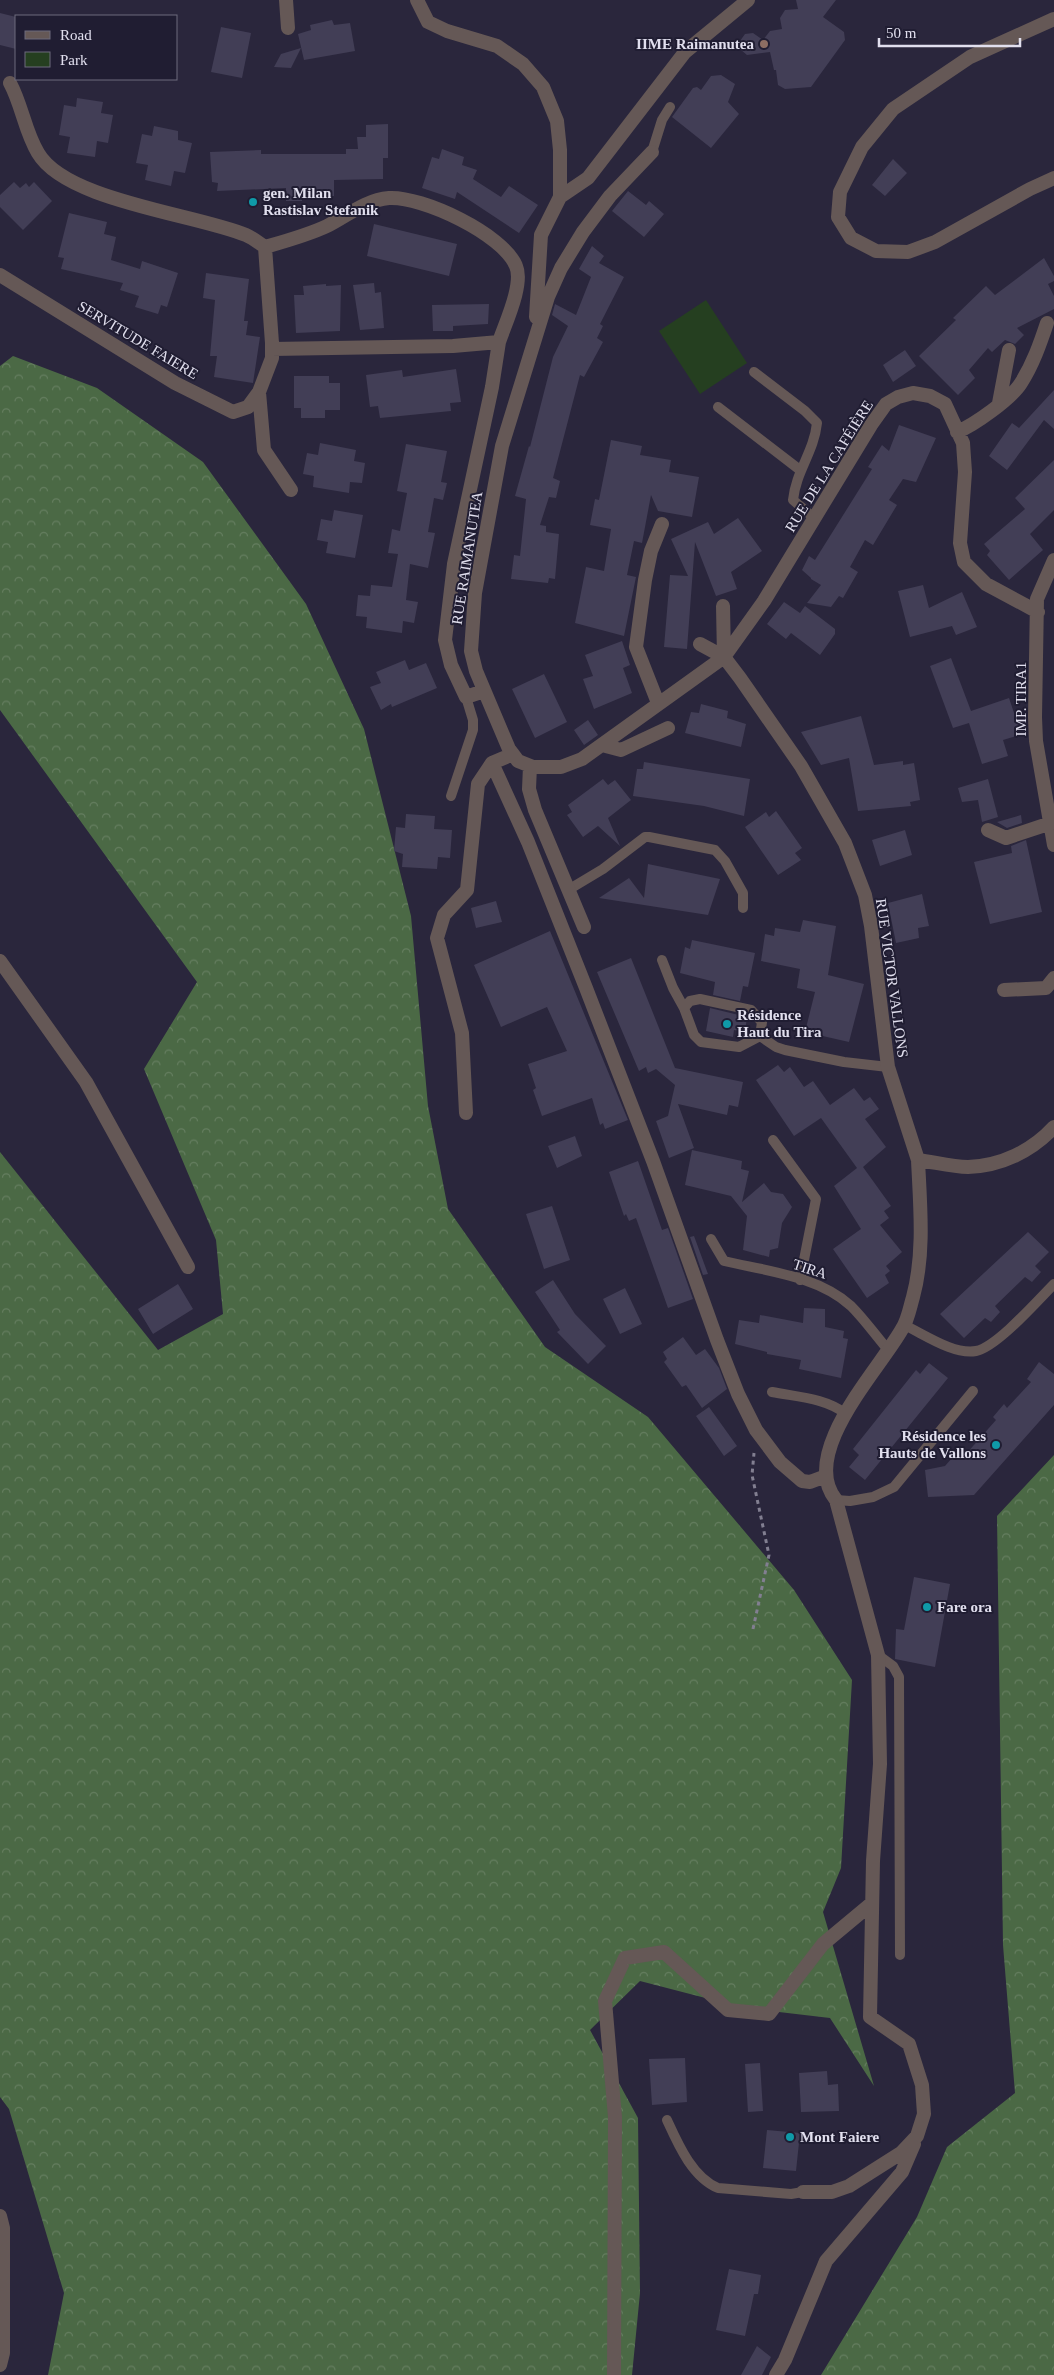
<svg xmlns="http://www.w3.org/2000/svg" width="1054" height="2375" viewBox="0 0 1054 2375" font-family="'Times New Roman',serif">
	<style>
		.green { fill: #253f20 }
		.forest { fill: url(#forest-crowns) }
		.building { fill: #423e56 }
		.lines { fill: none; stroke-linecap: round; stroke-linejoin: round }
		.path { stroke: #827f91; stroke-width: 3; stroke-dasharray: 4 4; stroke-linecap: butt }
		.service { stroke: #655856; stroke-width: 10 }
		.minor { stroke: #655856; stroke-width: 14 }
		.education-dot { fill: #8d6e63; stroke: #201d32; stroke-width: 2 }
		.culture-dot { fill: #0f9aa8; stroke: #201d32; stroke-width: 2 }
		.labels { text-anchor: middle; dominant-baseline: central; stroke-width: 4; stroke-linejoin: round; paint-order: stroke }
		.poi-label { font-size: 15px; font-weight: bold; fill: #e1dfee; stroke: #201d32; text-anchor: start }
		.street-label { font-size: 15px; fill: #e1dfee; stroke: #201d32 }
	</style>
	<defs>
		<pattern id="forest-crowns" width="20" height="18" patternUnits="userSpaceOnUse" patternTransform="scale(1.25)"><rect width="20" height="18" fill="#4b6945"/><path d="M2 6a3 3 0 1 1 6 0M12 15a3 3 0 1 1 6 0" fill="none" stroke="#657e60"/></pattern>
	</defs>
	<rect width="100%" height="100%" fill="#2a263c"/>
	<path class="green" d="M 706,300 L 747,363 L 700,394 L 659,331 Z"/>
	<path class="forest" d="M 13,356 L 97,388 L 203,462 L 306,604 L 364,729 L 411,916 L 428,1106 L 448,1209 L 545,1347 L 648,1417 L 794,1590 L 852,1680 L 841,1868 L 823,1912 L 874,2086 L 830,2018 L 744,2008 L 640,1981 L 590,2030 L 638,2118 L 640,2293 L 632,2375 L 48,2375 L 64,2293 L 9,2109 L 0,2097 L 0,1152 L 158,1350 L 223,1314 L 216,1240 L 144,1069 L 197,982 L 0,710 L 0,366 Z
		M 1054,1455 L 1054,2375 L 821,2375 L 917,2217 L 947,2147 L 1015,2093 L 1003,1945 L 997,1516 Z"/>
	<path class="building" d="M 796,0 L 836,0 L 823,17 L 844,32 L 845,40 L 811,87 L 785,89 L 778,85 L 776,70 L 774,70 L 770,52 L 747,55 L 741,50 L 740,41 L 745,34 L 753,33 L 763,40 L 770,31 L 782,29 L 780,18 L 785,10 L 798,9 Z
		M 0,13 L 16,17 L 16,49 L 0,45 Z
		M 332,20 L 334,25 L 350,23 L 355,51 L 304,60 L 298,34 L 311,30 L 310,25 Z
		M 221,27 L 251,33 L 242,78 L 211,72 Z
		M 301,48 L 291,68 L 274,67 L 281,54 Z
		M 721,75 L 735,84 L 728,102 L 739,114 L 711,148 L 672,117 L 693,88 L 697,87 L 701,90 L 711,76 Z
		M 77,98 L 103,102 L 101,113 L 113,115 L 108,143 L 97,141 L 95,157 L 67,153 L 70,137 L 59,135 L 64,105 L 76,107 Z
		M 388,124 L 388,158 L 383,158 L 383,179 L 334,180 L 334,196 L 302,196 L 302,201 L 286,201 L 286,188 L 217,191 L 218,183 L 212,182 L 210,152 L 261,150 L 261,154 L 346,154 L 346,149 L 358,149 L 357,137 L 366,137 L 366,125 Z
		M 154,126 L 178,131 L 178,140 L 192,143 L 185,173 L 174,171 L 171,186 L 145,180 L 148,165 L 136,163 L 142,134 L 152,136 Z
		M 442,149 L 464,157 L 462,165 L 477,170 L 473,179 L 501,197 L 509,186 L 538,205 L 519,233 L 457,192 L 455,199 L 422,188 L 432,157 L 439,159 Z
		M 893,159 L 907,173 L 885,196 L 872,185 Z
		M 14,182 L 20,188 L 26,183 L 29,187 L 34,182 L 52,201 L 23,230 L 0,207 L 0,195 Z
		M 628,191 L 646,205 L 649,201 L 664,214 L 644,237 L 612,211 Z
		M 69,213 L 107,222 L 104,234 L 116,237 L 111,260 L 140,269 L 142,261 L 178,273 L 167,307 L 161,305 L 158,314 L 135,307 L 139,296 L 120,290 L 123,283 L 61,269 L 64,258 L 58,257 Z
		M 374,224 L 457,244 L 449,276 L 367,256 Z
		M 592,246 L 604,256 L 599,263 L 624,277 L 600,324 L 603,326 L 597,338 L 603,342 L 584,377 L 580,375 L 553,478 L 560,481 L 556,498 L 549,497 L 540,525 L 546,526 L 546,532 L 559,534 L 555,579 L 549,578 L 548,583 L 511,579 L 514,555 L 520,556 L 526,499 L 515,496 L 529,446 L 530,447 L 553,357 L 568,326 L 552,315 L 555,304 L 576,315 L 591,277 L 579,269 Z
		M 1044,258 L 1054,276 L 1054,281 L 1048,284 L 1054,296 L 1054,309 L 1017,328 L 1024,335 L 1015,344 L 1005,340 L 992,352 L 988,348 L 969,370 L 975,378 L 958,395 L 919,356 L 956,320 L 953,318 L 986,286 L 995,295 Z
		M 206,273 L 249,279 L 244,321 L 248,321 L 246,335 L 260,337 L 253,383 L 214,377 L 217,356 L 210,356 L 215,300 L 203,298 Z
		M 374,283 L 375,293 L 381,292 L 384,328 L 360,330 L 353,285 Z
		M 326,284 L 326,286 L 341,285 L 340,331 L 296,333 L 294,295 L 304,295 L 303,286 Z
		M 489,304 L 488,324 L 453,326 L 453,331 L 433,331 L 432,305 Z
		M 905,350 L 916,366 L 893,382 L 883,365 Z
		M 456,369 L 461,402 L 450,403 L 451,411 L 380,418 L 378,406 L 370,407 L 366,375 L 402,370 L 403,377 Z
		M 294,376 L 329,376 L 329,383 L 340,383 L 340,410 L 325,410 L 325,418 L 301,418 L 301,408 L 294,408 Z
		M 1054,390 L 1054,429 L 1044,420 L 1007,470 L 989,456 L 1012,423 L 1019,428 Z
		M 899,425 L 936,438 L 916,482 L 903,479 L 889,500 L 897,505 L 873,545 L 865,540 L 850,567 L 858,572 L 843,598 L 839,596 L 831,607 L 807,603 L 821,585 L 811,579 L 811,578 L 802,570 L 809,556 L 815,560 L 872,469 L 868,467 L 882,445 L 889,451 Z
		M 611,440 L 642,446 L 640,455 L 671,460 L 669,472 L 699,477 L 692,517 L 658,511 L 651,495 L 642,543 L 634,541 L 627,575 L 636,577 L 624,636 L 575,623 L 586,567 L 604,571 L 611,529 L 590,525 L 595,499 L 599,500 Z
		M 320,443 L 356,450 L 354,461 L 365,463 L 362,483 L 350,482 L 349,493 L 313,487 L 314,476 L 303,474 L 307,453 L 318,455 Z
		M 406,444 L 447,451 L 441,482 L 447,483 L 443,500 L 434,498 L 428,532 L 435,533 L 428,568 L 410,564 L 406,600 L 418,602 L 414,623 L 403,621 L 402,633 L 366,628 L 367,617 L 356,616 L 358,595 L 370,596 L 371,585 L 392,587 L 398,554 L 388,553 L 392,529 L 400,531 L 407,493 L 397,491 Z
		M 1054,460 L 1054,510 L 1030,534 L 1043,550 L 1009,580 L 987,555 L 990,551 L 984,544 L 1025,509 L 1015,498 Z
		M 334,510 L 363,515 L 355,558 L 326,553 L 328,542 L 317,540 L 321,519 L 332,521 Z
		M 738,518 L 762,551 L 731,572 L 737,589 L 716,596 L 695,542 L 687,649 L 664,647 L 670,575 L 688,576 L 671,539 L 708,522 L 714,534 Z
		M 923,585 L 929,608 L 962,592 L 977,627 L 956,635 L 952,626 L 910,637 L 898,591 Z
		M 784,602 L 800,613 L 805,606 L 835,629 L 835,634 L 820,655 L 791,633 L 786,639 L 767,624 Z
		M 622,641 L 630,665 L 623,668 L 632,693 L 594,709 L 583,679 L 593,676 L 585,655 Z
		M 951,658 L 971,711 L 1009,698 L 1014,713 L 1020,712 L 1026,733 L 1003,740 L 1008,756 L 982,764 L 969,723 L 953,728 L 930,666 Z
		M 405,660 L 409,670 L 426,663 L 437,688 L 392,707 L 391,704 L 381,710 L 370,687 L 381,683 L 376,672 Z
		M 544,674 L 567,722 L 535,738 L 512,689 Z
		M 701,704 L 728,711 L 727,718 L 746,724 L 741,747 L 685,733 L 691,712 L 699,713 Z
		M 861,716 L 874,765 L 903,761 L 903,765 L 914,763 L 920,800 L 910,802 L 911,806 L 858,811 L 849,758 L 821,765 L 801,732 Z
		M 588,720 L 598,735 L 584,745 L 574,730 Z
		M 644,762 L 750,779 L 744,816 L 704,806 L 633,796 L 637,769 L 643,769 Z
		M 603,779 L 608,785 L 615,780 L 631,800 L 608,818 L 620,846 L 598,826 L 583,837 L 567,815 L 572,812 L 568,805 Z
		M 988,779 L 998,817 L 982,822 L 978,800 L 962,802 L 958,788 Z
		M 776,811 L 802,848 L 795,853 L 801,860 L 778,875 L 745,827 L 766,812 L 769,817 Z
		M 406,814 L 435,816 L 434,829 L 452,830 L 450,858 L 438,857 L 437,869 L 402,867 L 403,854 L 394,851 L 396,827 L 405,828 Z
		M 1021,815 L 1022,823 L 1007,828 L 997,822 Z
		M 905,830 L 912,855 L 880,866 L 872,840 Z
		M 1026,840 L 1042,912 L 990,924 L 974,862 L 1012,853 L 1011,846 Z
		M 648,864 L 720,879 L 708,915 L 599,898 L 629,878 L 644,898 Z
		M 922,894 L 929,926 L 918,928 L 919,938 L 896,943 L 888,903 Z
		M 496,901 L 502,922 L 476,928 L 471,908 Z
		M 803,920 L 836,926 L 828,975 L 864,984 L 849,1042 L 805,1032 L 815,992 L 797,988 L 800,969 L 761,961 L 765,934 L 774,936 L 775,928 L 800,932 Z
		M 550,931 L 628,1120 L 605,1129 L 603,1123 L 600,1125 L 592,1098 L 542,1116 L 533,1090 L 536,1088 L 528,1064 L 567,1051 L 547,1007 L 501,1027 L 474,965 Z
		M 692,940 L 755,953 L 748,987 L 743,986 L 740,1001 L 713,995 L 715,982 L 680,973 L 685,947 L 690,949 Z
		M 631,958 L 675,1068 L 743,1082 L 738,1107 L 729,1105 L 727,1115 L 678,1104 L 694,1148 L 669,1158 L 656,1121 L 668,1116 L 675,1085 L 656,1069 L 648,1073 L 646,1067 L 639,1071 L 597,972 Z
		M 710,1008 L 747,1017 L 745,1032 L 734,1030 L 733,1037 L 706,1031 Z
		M 778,1065 L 784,1072 L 790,1067 L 804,1087 L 813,1081 L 830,1105 L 854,1088 L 864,1101 L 870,1097 L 879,1109 L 865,1119 L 886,1147 L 863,1167 L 891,1206 L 884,1211 L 889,1218 L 880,1225 L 902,1252 L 886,1266 L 890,1271 L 885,1275 L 889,1283 L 867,1298 L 833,1249 L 861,1229 L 834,1186 L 857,1168 L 821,1118 L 794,1136 L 756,1080 Z
		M 575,1136 L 582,1156 L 557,1168 L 548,1146 Z
		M 692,1150 L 742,1161 L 741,1169 L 749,1171 L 742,1202 L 764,1183 L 771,1192 L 783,1194 L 792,1207 L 782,1223 L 778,1248 L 770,1250 L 769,1257 L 743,1250 L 747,1216 L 731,1196 L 685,1185 Z
		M 638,1161 L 662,1230 L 668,1228 L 693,1299 L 668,1308 L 636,1218 L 629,1221 L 626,1214 L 624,1216 L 609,1172 Z
		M 552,1206 L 570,1260 L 544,1269 L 526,1214 Z
		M 1028,1232 L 1049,1252 L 1035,1266 L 1041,1272 L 1032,1282 L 1025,1277 L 995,1306 L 1000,1312 L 991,1322 L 985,1318 L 964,1338 L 940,1314 Z
		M 694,1236 L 708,1274 L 703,1275 L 690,1237 Z
		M 553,1280 L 575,1314 L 606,1346 L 588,1364 L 557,1332 L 560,1330 L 535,1292 Z
		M 178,1284 L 193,1309 L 153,1334 L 138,1309 Z
		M 625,1288 L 642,1324 L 620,1334 L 603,1299 Z
		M 804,1308 L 825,1309 L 825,1327 L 844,1331 L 843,1338 L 848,1339 L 841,1378 L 799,1369 L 801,1360 L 767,1354 L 767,1352 L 735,1344 L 739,1320 L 759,1323 L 760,1315 L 803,1323 Z
		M 683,1337 L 696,1355 L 705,1349 L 719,1368 L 727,1389 L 702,1408 L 686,1385 L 682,1387 L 664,1362 L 667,1359 L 663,1352 Z
		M 1039,1362 L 1054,1374 L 1054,1405 L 974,1495 L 928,1497 L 925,1470 L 945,1466 L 959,1450 L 966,1454 L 996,1420 L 993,1417 L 1004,1404 L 1007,1408 L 1031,1382 L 1027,1379 Z
		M 929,1363 L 948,1378 L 865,1480 L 849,1467 L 859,1455 L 853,1449 L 916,1370 L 920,1374 Z
		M 709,1407 L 737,1446 L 724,1456 L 696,1416 Z
		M 914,1577 L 950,1584 L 935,1667 L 895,1659 L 896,1629 L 904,1630 Z
		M 685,2058 L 687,2102 L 652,2105 L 649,2059 Z
		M 760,2063 L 763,2111 L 748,2112 L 745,2064 Z
		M 827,2071 L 828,2085 L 838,2084 L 839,2111 L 801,2112 L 799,2073 Z
		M 767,2130 L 800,2133 L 796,2171 L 763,2168 Z
		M 729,2269 L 761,2275 L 758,2294 L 754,2294 L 745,2336 L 716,2330 Z
		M 757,2346 L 771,2357 L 762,2375 L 741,2375 Z"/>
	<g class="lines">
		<path class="path" d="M 753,1629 L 769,1555 L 752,1475 L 754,1453"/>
		<path class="service" d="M 652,152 L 662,120 L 670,107
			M 754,372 L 805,411 L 817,423 C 814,452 796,471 793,500 L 814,518
			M 718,407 L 800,470
			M 451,796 L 473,730 L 473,720 L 466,697
			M 568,890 L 603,869 L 645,837 L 649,837 L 715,850 L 725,861 L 743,893 L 743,908
			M 662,960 L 673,988 L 684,1008
			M 700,999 L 751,1010 L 762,1022 L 760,1036 L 739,1047 L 701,1042 L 694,1035 L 684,1008 L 690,1001 Z
			M 760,1036 L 776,1047 L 785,1050 L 844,1062 L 888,1067
			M 773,1140 L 816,1199 L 800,1280
			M 711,1239 L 724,1261 C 767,1271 818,1276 851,1306 C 865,1320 876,1336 889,1351
			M 904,1325 C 924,1334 953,1355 976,1351 C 997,1347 1038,1300 1054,1284
			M 772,1392 C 797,1397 826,1398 846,1414
			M 836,1500 L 850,1501 L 873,1497 L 894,1487 L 973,1391
			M 878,1655 L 893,1666 L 899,1677 L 900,1955
			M 667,2120 C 678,2144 692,2177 718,2188 L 791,2194 L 803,2192"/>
		<path class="minor" d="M 286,0 L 288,28
			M 417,0 L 428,22 L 447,31 L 497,46 L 523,64 L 543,87 L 557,121 L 560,150 L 560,197 L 541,235 L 536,317
			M 1054,19 L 970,57 L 893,109 L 862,147 L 840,192 L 838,217 L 851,238 L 876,251 L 908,252 L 935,242 L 1030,189 L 1054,178
			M 10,83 C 22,105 25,132 38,153 C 66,201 195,214 246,235 C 253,238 259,243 265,247
			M 652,152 L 610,196 L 583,232 L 561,268 L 548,297 L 502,446 L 475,593 L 471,651 L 476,671 L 509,749 L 518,761 L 533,767 L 561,767 L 582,759 L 724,657 L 764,601 L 871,425 L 886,404 L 898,397 L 913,393 L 930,396 L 945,404 L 963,443 L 965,472 L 960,543 L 964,562 L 986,584 L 1038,612
			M 560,197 L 588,178 L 685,52 L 748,0
			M 265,247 C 286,241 308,235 327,226 C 347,216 365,200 389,198 C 422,196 503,234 516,266 C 524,284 505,324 499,342
			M 265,247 L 272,343 L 272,358 L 259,392 L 264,450 L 291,490
			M 0,275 L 175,383 L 233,412 L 248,407 L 259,392
			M 272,349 L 453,346 L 499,342 L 492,387 L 454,564 L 445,640 L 451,665 L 466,697 L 484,691
			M 999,403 L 1009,350
			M 957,432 C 974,425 1011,399 1021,383 C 1033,364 1040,344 1047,323
			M 1054,560 L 1037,599 L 1035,717 L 1036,741 L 1054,845
			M 723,606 L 724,657
			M 700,644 L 724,657 L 740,678 L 801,766 L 845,843 L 865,895 L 871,926 L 888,1067 L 918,1160 C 934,1162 952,1167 968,1167 C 1001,1166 1032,1151 1054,1127
			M 658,703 L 636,647 L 645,580 L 651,551 L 662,524
			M 602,745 L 621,750 L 668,728
			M 513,754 L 492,763 L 528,842 L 586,988 L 653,1161 L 717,1340 L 738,1394 L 756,1430 L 780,1462 L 802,1481 L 810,1482 L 826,1476
			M 530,766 L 529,789 L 535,810 L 584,927
			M 988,830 L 1006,838 L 1051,823
			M 0,961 L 86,1082 L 188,1267
			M 1004,990 L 1046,988 L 1054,978
			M 466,1113 L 462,1033 L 437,938 L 444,915 L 467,890 L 478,784 L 492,763
			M 803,2192 L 832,2192 L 849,2186 L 901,2153 L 917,2136 L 924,2114 L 922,2085 L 909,2044 L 870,2017 L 873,1861 L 880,1764 L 878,1655 L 836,1500 C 798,1453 879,1370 902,1329 C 908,1320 910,1307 913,1297 C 925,1253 920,1204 918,1160
			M 0,2216 L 3,2228 L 3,2353 L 0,2365
			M 614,2375 L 615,2117 L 605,2001 L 625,1958 L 664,1952 L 728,2010 L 769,2014 L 823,1944 L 871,1904
			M 776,2375 L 785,2360 L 826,2261 L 902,2172 L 914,2144"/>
	</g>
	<circle class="education-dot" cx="764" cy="44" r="5"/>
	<g class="culture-dot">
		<circle cx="253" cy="202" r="5"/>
		<circle cx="727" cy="1024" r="5"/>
		<circle cx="996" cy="1445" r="5"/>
		<circle cx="927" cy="1607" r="5"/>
		<circle cx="790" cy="2137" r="5"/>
	</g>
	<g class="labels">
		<g class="poi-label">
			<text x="754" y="44" text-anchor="end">IIME Raimanutea</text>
			<text x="263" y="193">gen. Milan<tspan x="263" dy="17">Rastislav Stefanik</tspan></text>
			<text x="737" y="1015">Résidence<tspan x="737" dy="17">Haut du Tira</tspan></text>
			<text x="986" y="1436" text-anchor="end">Résidence les<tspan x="986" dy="17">Hauts de Vallons</tspan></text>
			<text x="937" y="1607">Fare ora</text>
			<text x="800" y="2137">Mont Faiere</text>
		</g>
		<g class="street-label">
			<text transform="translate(138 340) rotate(31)">SERVITUDE FAIERE</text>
			<text transform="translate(829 466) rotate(-58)">RUE DE LA CAFÉIÈRE</text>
			<text transform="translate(467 558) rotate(-81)">RUE RAIMANUTEA</text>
			<text transform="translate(1021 699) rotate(-90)">IMP. TIRA1</text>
			<text transform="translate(892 978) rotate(82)">RUE VICTOR VALLONS</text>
			<text transform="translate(810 1269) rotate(18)">TIRA</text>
		</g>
	</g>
	<rect x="15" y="15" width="162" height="65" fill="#201d32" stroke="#6d6b7d"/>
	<rect x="25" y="31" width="25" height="8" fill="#655856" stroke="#6d6b7d"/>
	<text x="60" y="40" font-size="15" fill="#e1dfee">Road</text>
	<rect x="25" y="52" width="25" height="15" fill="#253f20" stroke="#6d6b7d"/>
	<text x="60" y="65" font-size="15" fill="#e1dfee">Park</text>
	<path d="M879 38v8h141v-8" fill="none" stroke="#e1dfee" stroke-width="2.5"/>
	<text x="886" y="38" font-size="15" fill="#e1dfee" stroke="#201d32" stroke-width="4" paint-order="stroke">50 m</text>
</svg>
